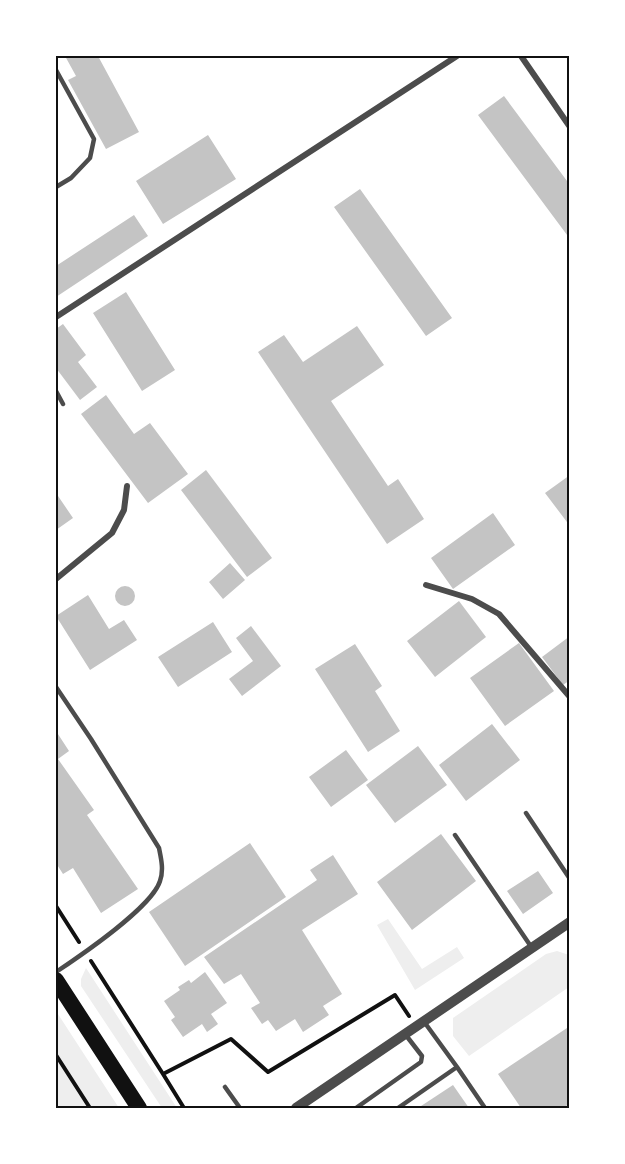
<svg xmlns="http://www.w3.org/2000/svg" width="625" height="1164" viewBox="0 0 625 1164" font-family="'PT Sans',sans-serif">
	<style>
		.green { fill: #eee }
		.building { fill: #c4c4c4 }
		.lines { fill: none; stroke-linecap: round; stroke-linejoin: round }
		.path { stroke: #111; stroke-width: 4 }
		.service { stroke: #4c4c4c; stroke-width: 4.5 }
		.minor { stroke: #4c4c4c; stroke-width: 6 }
		.tertiary { stroke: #4c4c4c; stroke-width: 10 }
		.trunk { stroke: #111; stroke-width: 16 }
		.neatline { fill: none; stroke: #111; stroke-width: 2 }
	</style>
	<rect width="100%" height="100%" fill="#fff"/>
	<path class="green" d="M 388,919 L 422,969 L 457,947 L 464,958 L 415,990 L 377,925 Z
		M 557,951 L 569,955 L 569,987 L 469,1056 L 453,1036 L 453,1018 L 546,954 Z
		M 86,968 L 177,1108 L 162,1108 L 81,986 L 81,979 Z
		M 56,1011 L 119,1108 L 57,1108 L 56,1105 Z"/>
	<path class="building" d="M 65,56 L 98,56 L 139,132 L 106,149 L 68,80 L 76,76 Z
		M 504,96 L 570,185 L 570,239 L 478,115 Z
		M 208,135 L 236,179 L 163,224 L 136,181 Z
		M 360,189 L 452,318 L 426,336 L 334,207 Z
		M 134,215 L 148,236 L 56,297 L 56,266 Z
		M 126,292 L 175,370 L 142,391 L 93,313 Z
		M 63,324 L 86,355 L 78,362 L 97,387 L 80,400 L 56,368 L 56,329 Z
		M 357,326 L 384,365 L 331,401 L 388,486 L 398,479 L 424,519 L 387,544 L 258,352 L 284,335 L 303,362 Z
		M 106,395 L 134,434 L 150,423 L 188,474 L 148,503 L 81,414 Z
		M 206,470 L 272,558 L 247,577 L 181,490 Z
		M 570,475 L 570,526 L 545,493 Z
		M 56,493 L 73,518 L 56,530 Z
		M 493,513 L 515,545 L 453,589 L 431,558 Z
		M 230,563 L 245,580 L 223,599 L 209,582 Z
		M115 596a10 10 0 1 1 20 0a10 10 0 1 1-20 0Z
		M 88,595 L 109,629 L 124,620 L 137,640 L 90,670 L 56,616 Z
		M 459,601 L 486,637 L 435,677 L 407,641 Z
		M 213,622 L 232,652 L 178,687 L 158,657 Z
		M 251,626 L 281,666 L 242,696 L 229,679 L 253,661 L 236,638 Z
		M 570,636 L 570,680 L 563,685 L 542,657 Z
		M 519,643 L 554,691 L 505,726 L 470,678 Z
		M 355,644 L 382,686 L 375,691 L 400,731 L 368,752 L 315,669 Z
		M 492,724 L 520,760 L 466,801 L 439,765 Z
		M 56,731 L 69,751 L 58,759 L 94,810 L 87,815 L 138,889 L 101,913 L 73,868 L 63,874 L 56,863 Z
		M 418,746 L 447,785 L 395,823 L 366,785 Z
		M 346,750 L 368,780 L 331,807 L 309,777 Z
		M 441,834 L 476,881 L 412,930 L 377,882 Z
		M 250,843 L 286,897 L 185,966 L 149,912 Z
		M 333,855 L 358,894 L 302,930 L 342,994 L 323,1006 L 329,1015 L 303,1032 L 295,1019 L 276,1031 L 268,1020 L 262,1024 L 251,1008 L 260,1003 L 241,974 L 224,984 L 204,957 L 317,880 L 310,870 Z
		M 538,871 L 553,893 L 523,914 L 507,891 Z
		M 205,972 L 227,1003 L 211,1014 L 218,1024 L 207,1032 L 202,1024 L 183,1037 L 171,1020 L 175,1017 L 164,1001 L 180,990 L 178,987 L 189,980 L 191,983 Z
		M 570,1026 L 570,1104 L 562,1108 L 521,1108 L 498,1074 Z
		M 453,1085 L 469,1108 L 418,1108 Z"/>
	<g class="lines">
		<path class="path" d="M 56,906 L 79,942
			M 91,961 L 163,1074 L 231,1039 L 268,1072 L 395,995 L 409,1016
			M 56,1055 L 90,1108
			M 163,1074 L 184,1108"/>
		<path class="service" d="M 56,70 L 94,139 L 90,158 L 71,178 L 56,187
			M 56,391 L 63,404
			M 56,687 L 91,739 L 159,848 C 161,858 164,870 160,881 C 152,907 80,956 56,972
			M 526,813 L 570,879
			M 455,835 L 532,948
			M 457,1067 L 485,1108
			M 225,1087 L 240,1108
			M 356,1108 L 421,1062 L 422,1056 L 405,1034
			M 398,1108 L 457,1067 L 425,1023"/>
		<path class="minor" d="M 521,56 L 570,127
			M 56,317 L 457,56
			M 56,579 L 112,533 L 124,510 L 127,486
			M 426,585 L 472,599 L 499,614 L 570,697"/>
		<path class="tertiary" d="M 296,1108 L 570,922"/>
		<path class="trunk" d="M 56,980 L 139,1108"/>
	</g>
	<rect width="625" height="1164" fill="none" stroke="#ffffff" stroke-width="114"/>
	<rect x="57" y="57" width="511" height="1050" class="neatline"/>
</svg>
